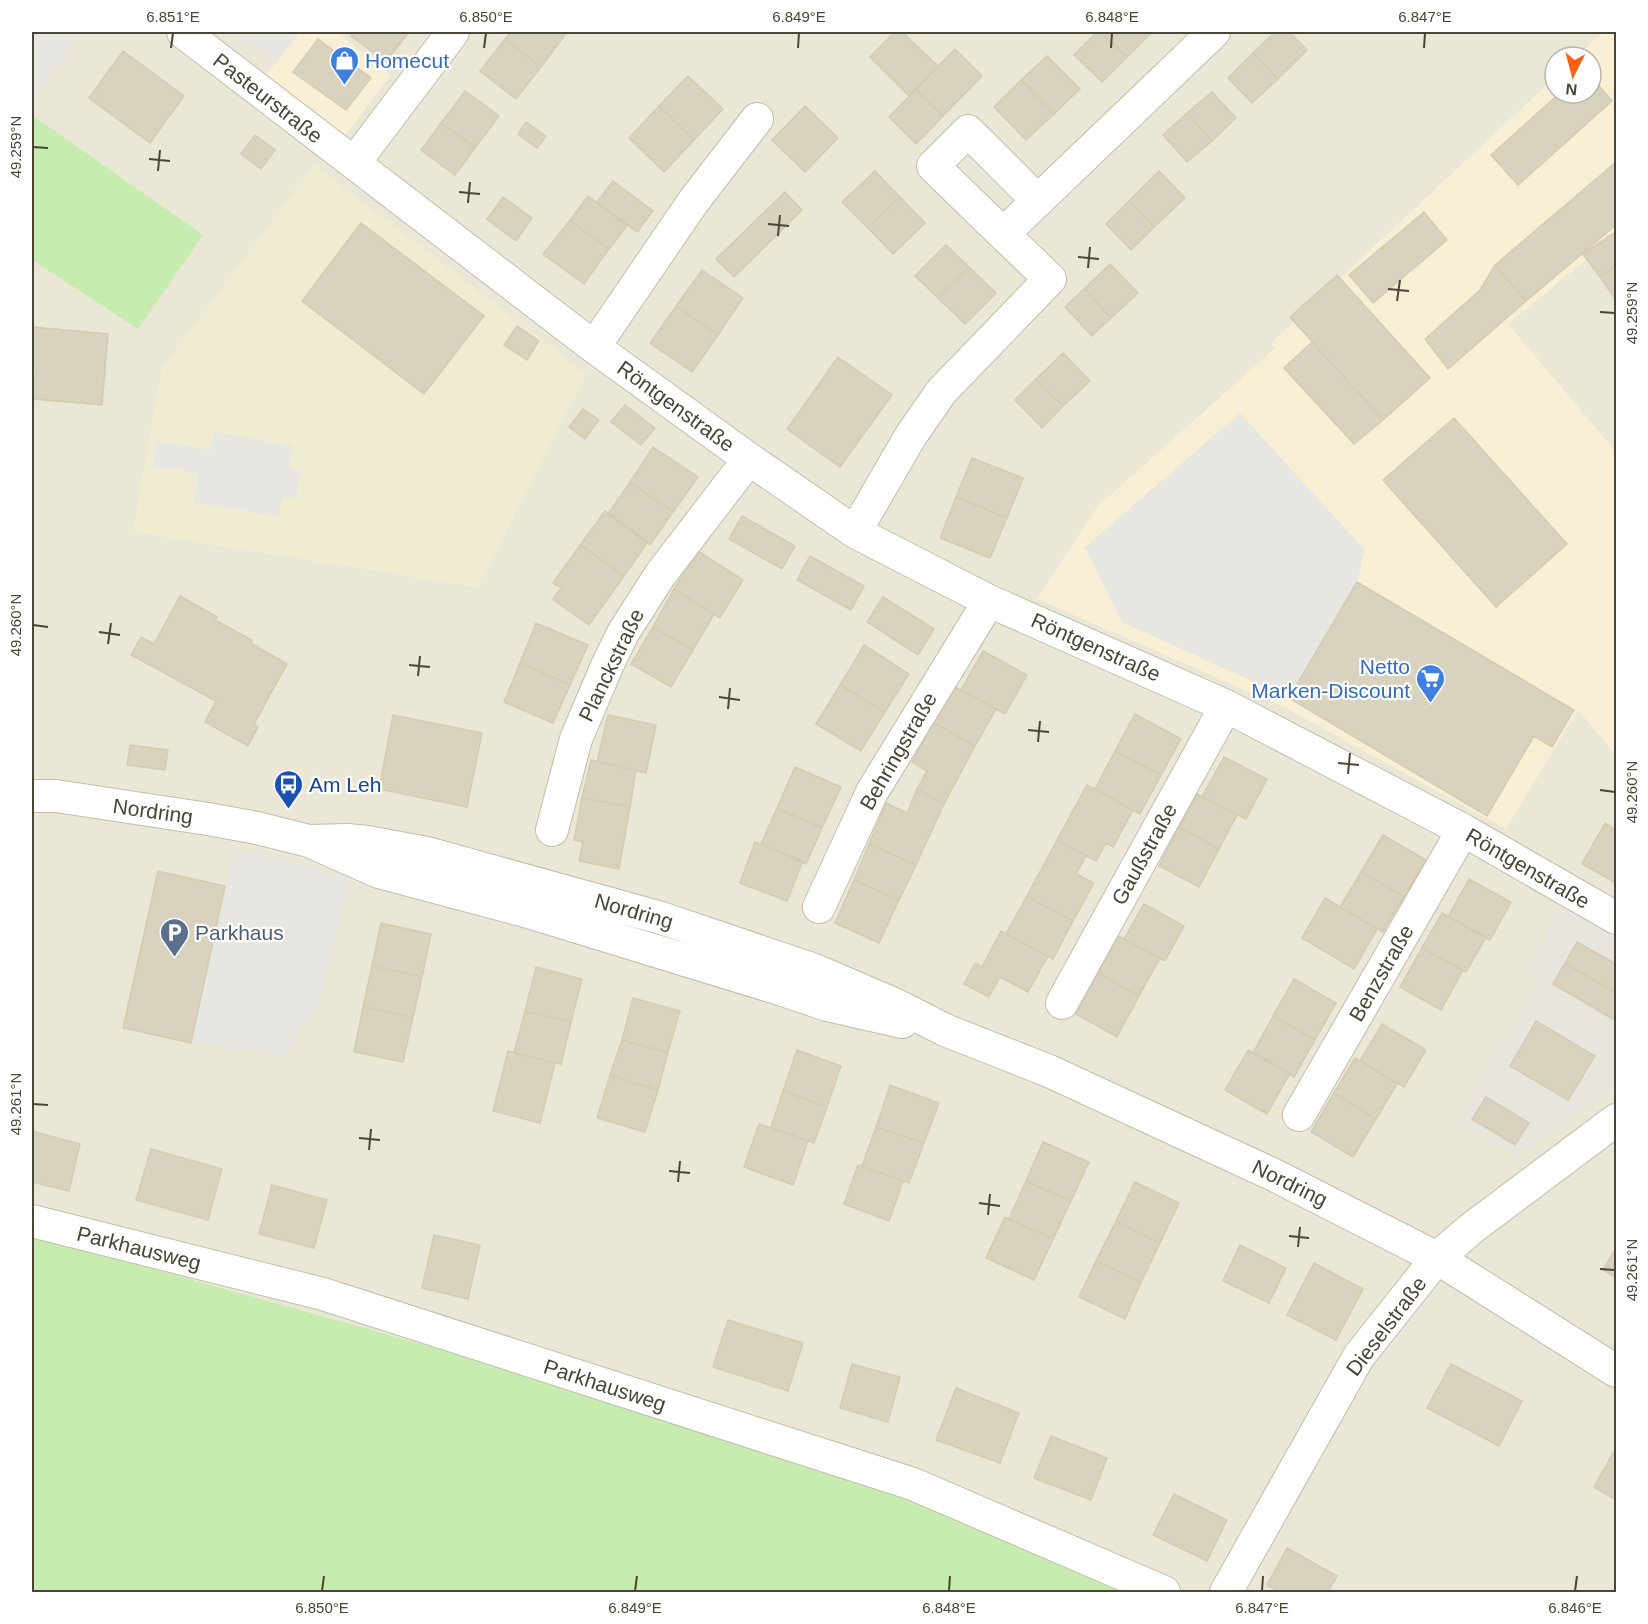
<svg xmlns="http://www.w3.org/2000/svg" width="1648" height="1624" viewBox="0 0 1648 1624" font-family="Arial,sans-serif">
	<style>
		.residential { fill: #eae7d7; fill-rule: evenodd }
		.commercial { fill: #f8efd4 }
		.industrial { fill: #e8e5de }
		.education { fill: #f0ecd2 }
		.green { fill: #c7ecb0 }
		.parking { fill: #e7e6e1 }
		.building { fill: #d8d2be; stroke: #d4ccb0; stroke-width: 1.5 }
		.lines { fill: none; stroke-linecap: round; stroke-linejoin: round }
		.minor-casing { stroke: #c2beab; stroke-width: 34 }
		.minor { stroke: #fff; stroke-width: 32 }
		.ticks { fill: none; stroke: #4a4637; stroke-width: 2 }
		.labels { text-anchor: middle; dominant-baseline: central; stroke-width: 4.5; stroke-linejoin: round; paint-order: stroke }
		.shop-label { font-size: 21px; fill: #366cbe; stroke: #fff; text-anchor: start }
		.street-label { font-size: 21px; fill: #4a4637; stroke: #fff }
		.transit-label { font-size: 21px; fill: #164399; stroke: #fff; text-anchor: start }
		.service-label { font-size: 21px; fill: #4e5e75; stroke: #fff; text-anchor: start }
		.neatline { fill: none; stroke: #4a4637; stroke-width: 2 }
		.ticks-label { font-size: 15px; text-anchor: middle; fill: #4a4637 }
	</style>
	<rect width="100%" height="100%" fill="#f6f4e9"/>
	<path class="residential" d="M 32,32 L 1616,32 L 1616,1592 L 1134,1592 L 790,1447 L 32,1235 ZM 1555,57 L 1591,57 L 1591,93 L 1555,93 Z"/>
	<path class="commercial" d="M 300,32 L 336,32 L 391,75 L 344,137 L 265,76 Z
		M 1603,32 L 1616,32 L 1616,235 L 1508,324 L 1616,452 L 1616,755 L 1578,710 L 1506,829 L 1284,707 L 1037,599 L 1097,507 L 1275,348 L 1271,343 L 1555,77 L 1555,93 L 1591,93 L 1591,57 L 1576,57 Z"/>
	<path class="industrial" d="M 1563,908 L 1616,939 L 1616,1084 L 1514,1156 L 1456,1122 L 1543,976 L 1527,967 Z"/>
	<path class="education" d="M 314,165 L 586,374 L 478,587 L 133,532 L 162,368 Z"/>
	<path class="green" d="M 32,115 L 203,235 L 138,329 L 32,260 Z
		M 32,1235 L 790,1447 L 1134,1592 L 32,1592 Z"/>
	<path class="parking" d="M 32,32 L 82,32 L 32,100 Z
		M 234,32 L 300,32 L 276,63 Z
		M 1240,413 L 1365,550 L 1357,582 L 1289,698 L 1122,622 L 1085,547 Z
		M 214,432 L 293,446 L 289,468 L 301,471 L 296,499 L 282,497 L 279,517 L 194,502 L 199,474 L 152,466 L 157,440 L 210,450 Z
		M 234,850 L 351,877 L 320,1002 L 284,1057 L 191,1043 Z"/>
	<path class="building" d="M 354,32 L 409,32 L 386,62 L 351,36 Z
		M 511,32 L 560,32 L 565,35 L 541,67 L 505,39 Z
		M 895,32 L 902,32 L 938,66 L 909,96 L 870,57 Z
		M 1097,32 L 1100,32 L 1127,57 L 1102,82 L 1074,55 Z
		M 1100,32 L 1152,32 L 1127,57 Z
		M 1275,32 L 1289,32 L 1307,50 L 1278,79 L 1253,53 Z
		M 318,39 L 371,78 L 346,110 L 293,72 Z
		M 505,39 L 541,67 L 516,99 L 480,71 Z
		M 955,49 L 982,76 L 943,116 L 916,89 Z
		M 123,51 L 184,96 L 150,143 L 89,98 Z
		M 1253,53 L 1278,79 L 1252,103 L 1228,78 Z
		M 1047,56 L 1080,89 L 1054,114 L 1021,80 Z
		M 688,76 L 723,109 L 694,140 L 659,106 Z
		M 1591,77 L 1612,101 L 1518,185 L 1491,155 L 1560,93 L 1591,93 Z
		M 1021,80 L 1054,114 L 1026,140 L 994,107 Z
		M 916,89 L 943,116 L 916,144 L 889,117 Z
		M 465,91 L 499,116 L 475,148 L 441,123 Z
		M 1212,92 L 1236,118 L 1212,141 L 1187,113 Z
		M 659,106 L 694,140 L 664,172 L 629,138 Z
		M 805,106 L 838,138 L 805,172 L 772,140 Z
		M 1187,113 L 1212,141 L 1187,162 L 1163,135 Z
		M 526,122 L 546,136 L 537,148 L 518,134 Z
		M 441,123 L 475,148 L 455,175 L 421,150 Z
		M 255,135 L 275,150 L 261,169 L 241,154 Z
		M 1616,162 L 1616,225 L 1526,301 L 1495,265 Z
		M 875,171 L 900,197 L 868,228 L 842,202 Z
		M 1159,171 L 1185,198 L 1154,227 L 1129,201 Z
		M 613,181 L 653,211 L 637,232 L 597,202 Z
		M 785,192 L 802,210 L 734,277 L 716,259 Z
		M 588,196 L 627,226 L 609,249 L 570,220 Z
		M 503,197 L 532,218 L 516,241 L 487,219 Z
		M 900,197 L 925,223 L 893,254 L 868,228 Z
		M 1129,201 L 1154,227 L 1131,250 L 1106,224 Z
		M 1424,212 L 1447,240 L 1373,303 L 1349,275 Z
		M 570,220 L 609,249 L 584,284 L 543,254 Z
		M 361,223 L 484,316 L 424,394 L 302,301 Z
		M 1615,232 L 1616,234 L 1616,265 L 1600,277 L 1583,254 Z
		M 946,245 L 969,267 L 938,298 L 915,276 Z
		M 1110,264 L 1138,293 L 1111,318 L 1084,289 Z
		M 1495,265 L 1526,301 L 1448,369 L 1425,339 L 1480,290 Z
		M 1616,265 L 1616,298 L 1615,299 L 1600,277 Z
		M 969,267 L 996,293 L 965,324 L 938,298 Z
		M 702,270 L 743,298 L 718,335 L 676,306 Z
		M 1337,275 L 1430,378 L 1383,420 L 1290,317 Z
		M 1084,289 L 1111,318 L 1092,336 L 1065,307 Z
		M 676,306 L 718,335 L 692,372 L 650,343 Z
		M 517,326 L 539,341 L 527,360 L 504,345 Z
		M 32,327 L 108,334 L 102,405 L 33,399 L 36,370 L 32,369 Z
		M 1312,342 L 1383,420 L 1354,444 L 1284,368 Z
		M 1063,353 L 1090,381 L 1063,406 L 1036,379 Z
		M 838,357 L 892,395 L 840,467 L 787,429 Z
		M 1036,379 L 1063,406 L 1042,428 L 1015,400 Z
		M 625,405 L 655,428 L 641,445 L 611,422 Z
		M 583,409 L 599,420 L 585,439 L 569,427 Z
		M 1454,418 L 1567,544 L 1496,607 L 1383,480 Z
		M 653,447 L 698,477 L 673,512 L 630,482 Z
		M 972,458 L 1023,478 L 1007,518 L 956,497 Z
		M 630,482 L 673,512 L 650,545 L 608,514 Z
		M 956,497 L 1007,518 L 990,558 L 940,538 Z
		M 605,511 L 648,542 L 624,576 L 580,545 Z
		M 742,516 L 795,546 L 782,569 L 729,539 Z
		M 580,545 L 624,576 L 589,625 L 553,599 L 561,588 L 553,583 Z
		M 698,551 L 743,580 L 720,618 L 674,589 Z
		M 810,556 L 864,586 L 851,610 L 797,580 Z
		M 1357,582 L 1574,710 L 1552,747 L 1534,736 L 1487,816 L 1289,698 Z
		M 674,589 L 714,614 L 693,650 L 653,627 Z
		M 180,596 L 217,617 L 215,620 L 252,640 L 251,643 L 287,664 L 254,724 L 258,727 L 248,746 L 205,722 L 216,701 L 131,655 L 141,637 L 154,644 Z
		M 883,597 L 934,629 L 918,655 L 867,622 Z
		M 536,623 L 588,645 L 570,685 L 520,663 Z
		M 653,627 L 693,650 L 671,687 L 631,664 Z
		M 864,645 L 909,674 L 885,712 L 840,685 Z
		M 983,651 L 1027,675 L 1005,714 L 961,690 Z
		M 520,663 L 570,685 L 553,723 L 504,702 Z
		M 840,685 L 885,712 L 861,751 L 816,724 Z
		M 953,686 L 996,709 L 975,746 L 933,723 Z
		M 1135,714 L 1181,739 L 1161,775 L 1115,751 Z
		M 393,715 L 482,733 L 467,807 L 379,789 Z
		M 608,715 L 656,725 L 646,773 L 597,762 Z
		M 933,723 L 975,746 L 944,804 L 917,789 L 927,771 L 912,762 Z
		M 130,745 L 168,750 L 165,770 L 127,765 Z
		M 1115,751 L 1161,775 L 1140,814 L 1095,789 Z
		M 1224,757 L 1267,779 L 1246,819 L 1202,797 Z
		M 591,760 L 636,770 L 630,807 L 582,798 Z
		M 795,767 L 841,787 L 822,828 L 777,808 Z
		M 1087,785 L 1133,810 L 1113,847 L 1106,843 L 1096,861 L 1057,840 Z
		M 917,789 L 944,804 L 916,865 L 869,844 L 886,803 L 907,813 Z
		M 1197,794 L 1237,815 L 1219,849 L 1179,827 Z
		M 582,798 L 630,807 L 619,869 L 579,861 L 583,842 L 574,840 Z
		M 777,808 L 822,828 L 806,864 L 761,844 Z
		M 1605,823 L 1616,830 L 1616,883 L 1582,864 Z
		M 1179,827 L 1219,849 L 1199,887 L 1159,866 Z
		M 1383,835 L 1426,860 L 1404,897 L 1361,872 Z
		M 1057,840 L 1086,856 L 1076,874 L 1094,883 L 1073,921 L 1027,896 Z
		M 755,842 L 803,861 L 787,901 L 740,883 Z
		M 869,844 L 916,865 L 899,900 L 854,880 Z
		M 158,871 L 225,886 L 191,1043 L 123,1028 Z
		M 1361,872 L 1404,897 L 1383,932 L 1340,907 Z
		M 1469,879 L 1511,902 L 1490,940 L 1448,917 Z
		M 854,880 L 899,900 L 879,943 L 835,923 Z
		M 1027,896 L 1073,921 L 1053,959 L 1006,934 Z
		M 1325,898 L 1377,929 L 1354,969 L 1302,938 Z
		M 1144,904 L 1184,926 L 1165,961 L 1124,939 Z
		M 1442,913 L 1486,937 L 1466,972 L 1422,948 Z
		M 381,923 L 431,934 L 422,977 L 372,966 Z
		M 1001,931 L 1048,956 L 1028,992 L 1000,977 L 989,997 L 964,984 L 975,963 L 982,967 Z
		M 1118,936 L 1160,958 L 1139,996 L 1098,973 Z
		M 1577,942 L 1616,964 L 1616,993 L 1565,963 Z
		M 1422,948 L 1463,970 L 1441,1010 L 1400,987 Z
		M 1565,963 L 1616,993 L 1616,1021 L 1553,984 Z
		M 372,966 L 422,977 L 413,1017 L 363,1007 Z
		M 536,967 L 582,979 L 571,1022 L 525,1011 Z
		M 1098,973 L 1139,996 L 1117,1037 L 1076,1014 Z
		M 1294,979 L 1336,1003 L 1315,1040 L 1273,1016 Z
		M 633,998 L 680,1011 L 668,1052 L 622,1040 Z
		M 363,1007 L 413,1017 L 403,1062 L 354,1052 Z
		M 525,1011 L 571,1022 L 561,1064 L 514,1053 Z
		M 1273,1016 L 1315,1040 L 1294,1077 L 1253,1053 Z
		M 1536,1021 L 1595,1056 L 1568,1100 L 1510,1066 Z
		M 1382,1024 L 1426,1050 L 1404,1087 L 1360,1061 Z
		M 622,1040 L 668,1052 L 658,1090 L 610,1075 Z
		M 797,1050 L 841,1066 L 827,1107 L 783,1091 Z
		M 1248,1050 L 1290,1073 L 1267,1114 L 1225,1090 Z
		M 508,1051 L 555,1063 L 540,1123 L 493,1111 Z
		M 1355,1058 L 1397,1084 L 1376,1119 L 1334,1093 Z
		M 610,1075 L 658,1090 L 645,1132 L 597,1118 Z
		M 890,1085 L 939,1103 L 924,1143 L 876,1127 Z
		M 783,1091 L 827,1107 L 814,1143 L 771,1127 Z
		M 1334,1093 L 1376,1119 L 1353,1157 L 1311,1132 Z
		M 1486,1097 L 1529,1123 L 1515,1145 L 1472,1119 Z
		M 759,1124 L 808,1141 L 793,1185 L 744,1167 Z
		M 876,1127 L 924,1143 L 909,1183 L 862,1166 Z
		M 32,1131 L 80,1144 L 69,1191 L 32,1182 Z
		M 1043,1142 L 1089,1162 L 1071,1201 L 1026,1181 Z
		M 151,1149 L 222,1169 L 208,1220 L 136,1200 Z
		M 858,1165 L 903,1181 L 889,1221 L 844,1204 Z
		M 1026,1181 L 1071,1201 L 1053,1239 L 1009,1219 Z
		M 1135,1182 L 1179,1203 L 1160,1243 L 1116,1221 Z
		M 272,1185 L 327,1200 L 314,1248 L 259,1234 Z
		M 1005,1217 L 1053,1239 L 1034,1280 L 986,1258 Z
		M 1116,1221 L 1160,1243 L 1141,1282 L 1096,1261 Z
		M 434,1235 L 480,1245 L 468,1299 L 422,1288 Z
		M 1240,1245 L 1286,1268 L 1269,1303 L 1223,1281 Z
		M 1616,1248 L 1616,1278 L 1603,1270 Z
		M 1096,1261 L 1141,1282 L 1125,1319 L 1079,1297 Z
		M 1314,1263 L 1363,1289 L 1336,1340 L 1287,1315 Z
		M 728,1320 L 803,1343 L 788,1391 L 713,1367 Z
		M 852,1364 L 900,1377 L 888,1422 L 840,1408 Z
		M 1451,1364 L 1522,1401 L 1499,1446 L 1427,1408 Z
		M 956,1388 L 1019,1413 L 1000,1463 L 936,1440 Z
		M 1051,1436 L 1107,1458 L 1091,1500 L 1034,1478 Z
		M 1616,1448 L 1616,1500 L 1594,1487 Z
		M 1174,1494 L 1227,1520 L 1207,1561 L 1153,1535 Z
		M 1287,1548 L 1337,1576 L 1328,1592 L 1280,1592 L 1267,1585 Z"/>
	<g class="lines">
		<defs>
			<path id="minor" d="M 183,32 L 594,347 L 749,459 L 855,532 L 989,601 L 1226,706 L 1463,830 L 1616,918
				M 354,163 L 453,32
				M 1003,234 L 933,166 L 968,131 L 1038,201
				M 594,347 L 693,202 L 757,119
				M 855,532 L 910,437 L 941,392 L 1050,279 L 1003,234 L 1214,32
				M 32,796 L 56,796 L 208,819 L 257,828 L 309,841 L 379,872 L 525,911 L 780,989 L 827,1005 L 902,1022
				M 552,830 L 576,739 L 607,666 L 623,633 L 660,575 L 749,459
				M 309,841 L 348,840 L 367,842 L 427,853 L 661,918 L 812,969 L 896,1005 L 945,1030 L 1049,1071 L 1274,1175 L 1437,1258 L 1616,1371
				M 819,907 L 872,792 L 989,601
				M 1062,1003 L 1226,706
				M 1299,1115 L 1463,830
				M 32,1221 L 323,1294 L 913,1484 L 1164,1592
				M 1226,1592 L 1359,1356 L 1437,1258 L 1472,1228 L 1616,1120"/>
		</defs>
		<use href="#minor" class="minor-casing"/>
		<use href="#minor" class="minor"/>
	</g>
	<path class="ticks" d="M 171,48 L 173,33M 484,48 L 486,33M 798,48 L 799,33M 1111,48 L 1112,33M 1424,48 L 1425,33M 33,147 L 48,148M 149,159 L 170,161M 158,171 L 160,150M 459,192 L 480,194M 468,203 L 470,182M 768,224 L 789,226M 778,236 L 780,215M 1078,257 L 1099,259M 1088,268 L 1090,247M 1388,289 L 1409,291M 1397,301 L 1400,280M 1600,312 L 1615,313M 33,625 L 48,627M 99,632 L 120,635M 108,644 L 111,623M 409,665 L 430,667M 418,676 L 420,656M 719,697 L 740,700M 728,709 L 730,688M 1028,730 L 1049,732M 1038,742 L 1040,721M 1338,763 L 1359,765M 1348,774 L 1350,753M 1600,790 L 1615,792M 33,1104 L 48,1105M 359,1138 L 380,1140M 369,1150 L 371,1129M 669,1171 L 690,1173M 678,1182 L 680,1161M 979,1203 L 1000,1206M 988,1215 L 990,1194M 1289,1236 L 1309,1238M 1298,1247 L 1300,1227M 1600,1269 L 1615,1270M 322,1591 L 324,1576M 635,1591 L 637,1576M 949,1591 L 950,1576M 1262,1591 L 1263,1576M 1575,1591 L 1577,1576"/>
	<defs>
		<symbol id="shop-pin" viewBox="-11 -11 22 30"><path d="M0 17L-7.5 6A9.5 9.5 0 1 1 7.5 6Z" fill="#3f7fe0" stroke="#fff"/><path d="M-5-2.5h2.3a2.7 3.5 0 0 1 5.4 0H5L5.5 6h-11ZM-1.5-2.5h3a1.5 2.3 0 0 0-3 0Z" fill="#fff"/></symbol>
		<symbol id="supermarket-pin" viewBox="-11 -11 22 30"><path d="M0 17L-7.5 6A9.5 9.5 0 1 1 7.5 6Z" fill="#3f7fe0" stroke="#fff"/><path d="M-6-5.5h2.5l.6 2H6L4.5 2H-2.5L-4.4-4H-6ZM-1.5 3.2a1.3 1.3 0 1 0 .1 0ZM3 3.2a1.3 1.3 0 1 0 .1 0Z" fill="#fff"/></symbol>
		<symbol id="bus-pin" viewBox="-11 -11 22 30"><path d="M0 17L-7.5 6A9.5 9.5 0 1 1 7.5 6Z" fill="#1a4fb4" stroke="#fff"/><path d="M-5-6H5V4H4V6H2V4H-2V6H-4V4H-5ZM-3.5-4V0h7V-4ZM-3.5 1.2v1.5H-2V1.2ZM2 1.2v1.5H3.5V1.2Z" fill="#fff"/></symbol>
		<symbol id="parking-pin" viewBox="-11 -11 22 30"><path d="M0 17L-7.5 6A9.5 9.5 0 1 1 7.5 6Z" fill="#5c6f8a" stroke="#fff"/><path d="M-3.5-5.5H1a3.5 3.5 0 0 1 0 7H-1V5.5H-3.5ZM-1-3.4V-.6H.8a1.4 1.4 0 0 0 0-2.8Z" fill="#fff"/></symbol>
	</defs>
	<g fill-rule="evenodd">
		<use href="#shop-pin" x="328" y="44" width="33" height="45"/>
		<use href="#supermarket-pin" x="1414" y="662" width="33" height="45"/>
		<use href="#bus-pin" x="272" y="768" width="33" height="45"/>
		<use href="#parking-pin" x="158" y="916" width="33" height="45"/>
	</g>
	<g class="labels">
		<g class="shop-label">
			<text x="365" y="60">Homecut</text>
			<text x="1410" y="666" text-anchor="end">Netto<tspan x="1410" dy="24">Marken-Discount</tspan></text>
		</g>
		<g class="street-label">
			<text transform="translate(268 98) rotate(38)">Pasteurstraße</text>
			<text transform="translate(676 406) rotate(36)">Röntgenstraße</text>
			<text transform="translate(1096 647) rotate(24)">Röntgenstraße</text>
			<text transform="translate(611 665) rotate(-64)">Planckstraße</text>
			<text transform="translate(898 751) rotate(-60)">Behringstraße</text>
			<text transform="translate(153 811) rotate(8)">Nordring</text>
			<text transform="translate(1144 854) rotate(-61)">Gaußstraße</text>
			<text transform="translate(1528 868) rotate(30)">Röntgenstraße</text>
			<text transform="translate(634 911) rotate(16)">Nordring</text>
			<text transform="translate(1381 973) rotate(-60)">Benzstraße</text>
			<text transform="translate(1290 1183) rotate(26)">Nordring</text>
			<text transform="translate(139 1248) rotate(14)">Parkhausweg</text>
			<text transform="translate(1386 1326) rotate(-53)">Dieselstraße</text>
			<text transform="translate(605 1385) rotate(18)">Parkhausweg</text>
		</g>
		<g class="transit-label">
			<text x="309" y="784">Am Leh</text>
		</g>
		<g class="service-label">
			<text x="195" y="932">Parkhaus</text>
		</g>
	</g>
	<rect width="1648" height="1624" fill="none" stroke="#ffffff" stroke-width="66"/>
	<g transform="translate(1573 75) rotate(186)"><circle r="28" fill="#ffffff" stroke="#b7b5af" stroke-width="1.5"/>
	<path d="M0-4.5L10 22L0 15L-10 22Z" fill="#ff6117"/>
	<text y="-9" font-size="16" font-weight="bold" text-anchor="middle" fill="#4a4637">N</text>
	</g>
	<rect x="33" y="33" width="1582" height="1558" class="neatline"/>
	<g class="ticks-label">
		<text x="173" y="22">6.851°E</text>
		<text x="486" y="22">6.850°E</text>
		<text x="799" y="22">6.849°E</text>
		<text x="1112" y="22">6.848°E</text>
		<text x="1425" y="22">6.847°E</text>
		<text transform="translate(16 147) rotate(-90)" y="5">49.259°N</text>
		<text transform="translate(1632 313) rotate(-90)" y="5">49.259°N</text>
		<text transform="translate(16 625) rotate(-90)" y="5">49.260°N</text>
		<text transform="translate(1632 792) rotate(-90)" y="5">49.260°N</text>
		<text transform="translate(16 1104) rotate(-90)" y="5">49.261°N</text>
		<text transform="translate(1632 1270) rotate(-90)" y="5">49.261°N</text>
		<text x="322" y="1613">6.850°E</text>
		<text x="635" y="1613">6.849°E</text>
		<text x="949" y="1613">6.848°E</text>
		<text x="1262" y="1613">6.847°E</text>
		<text x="1575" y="1613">6.846°E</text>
	</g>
</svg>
